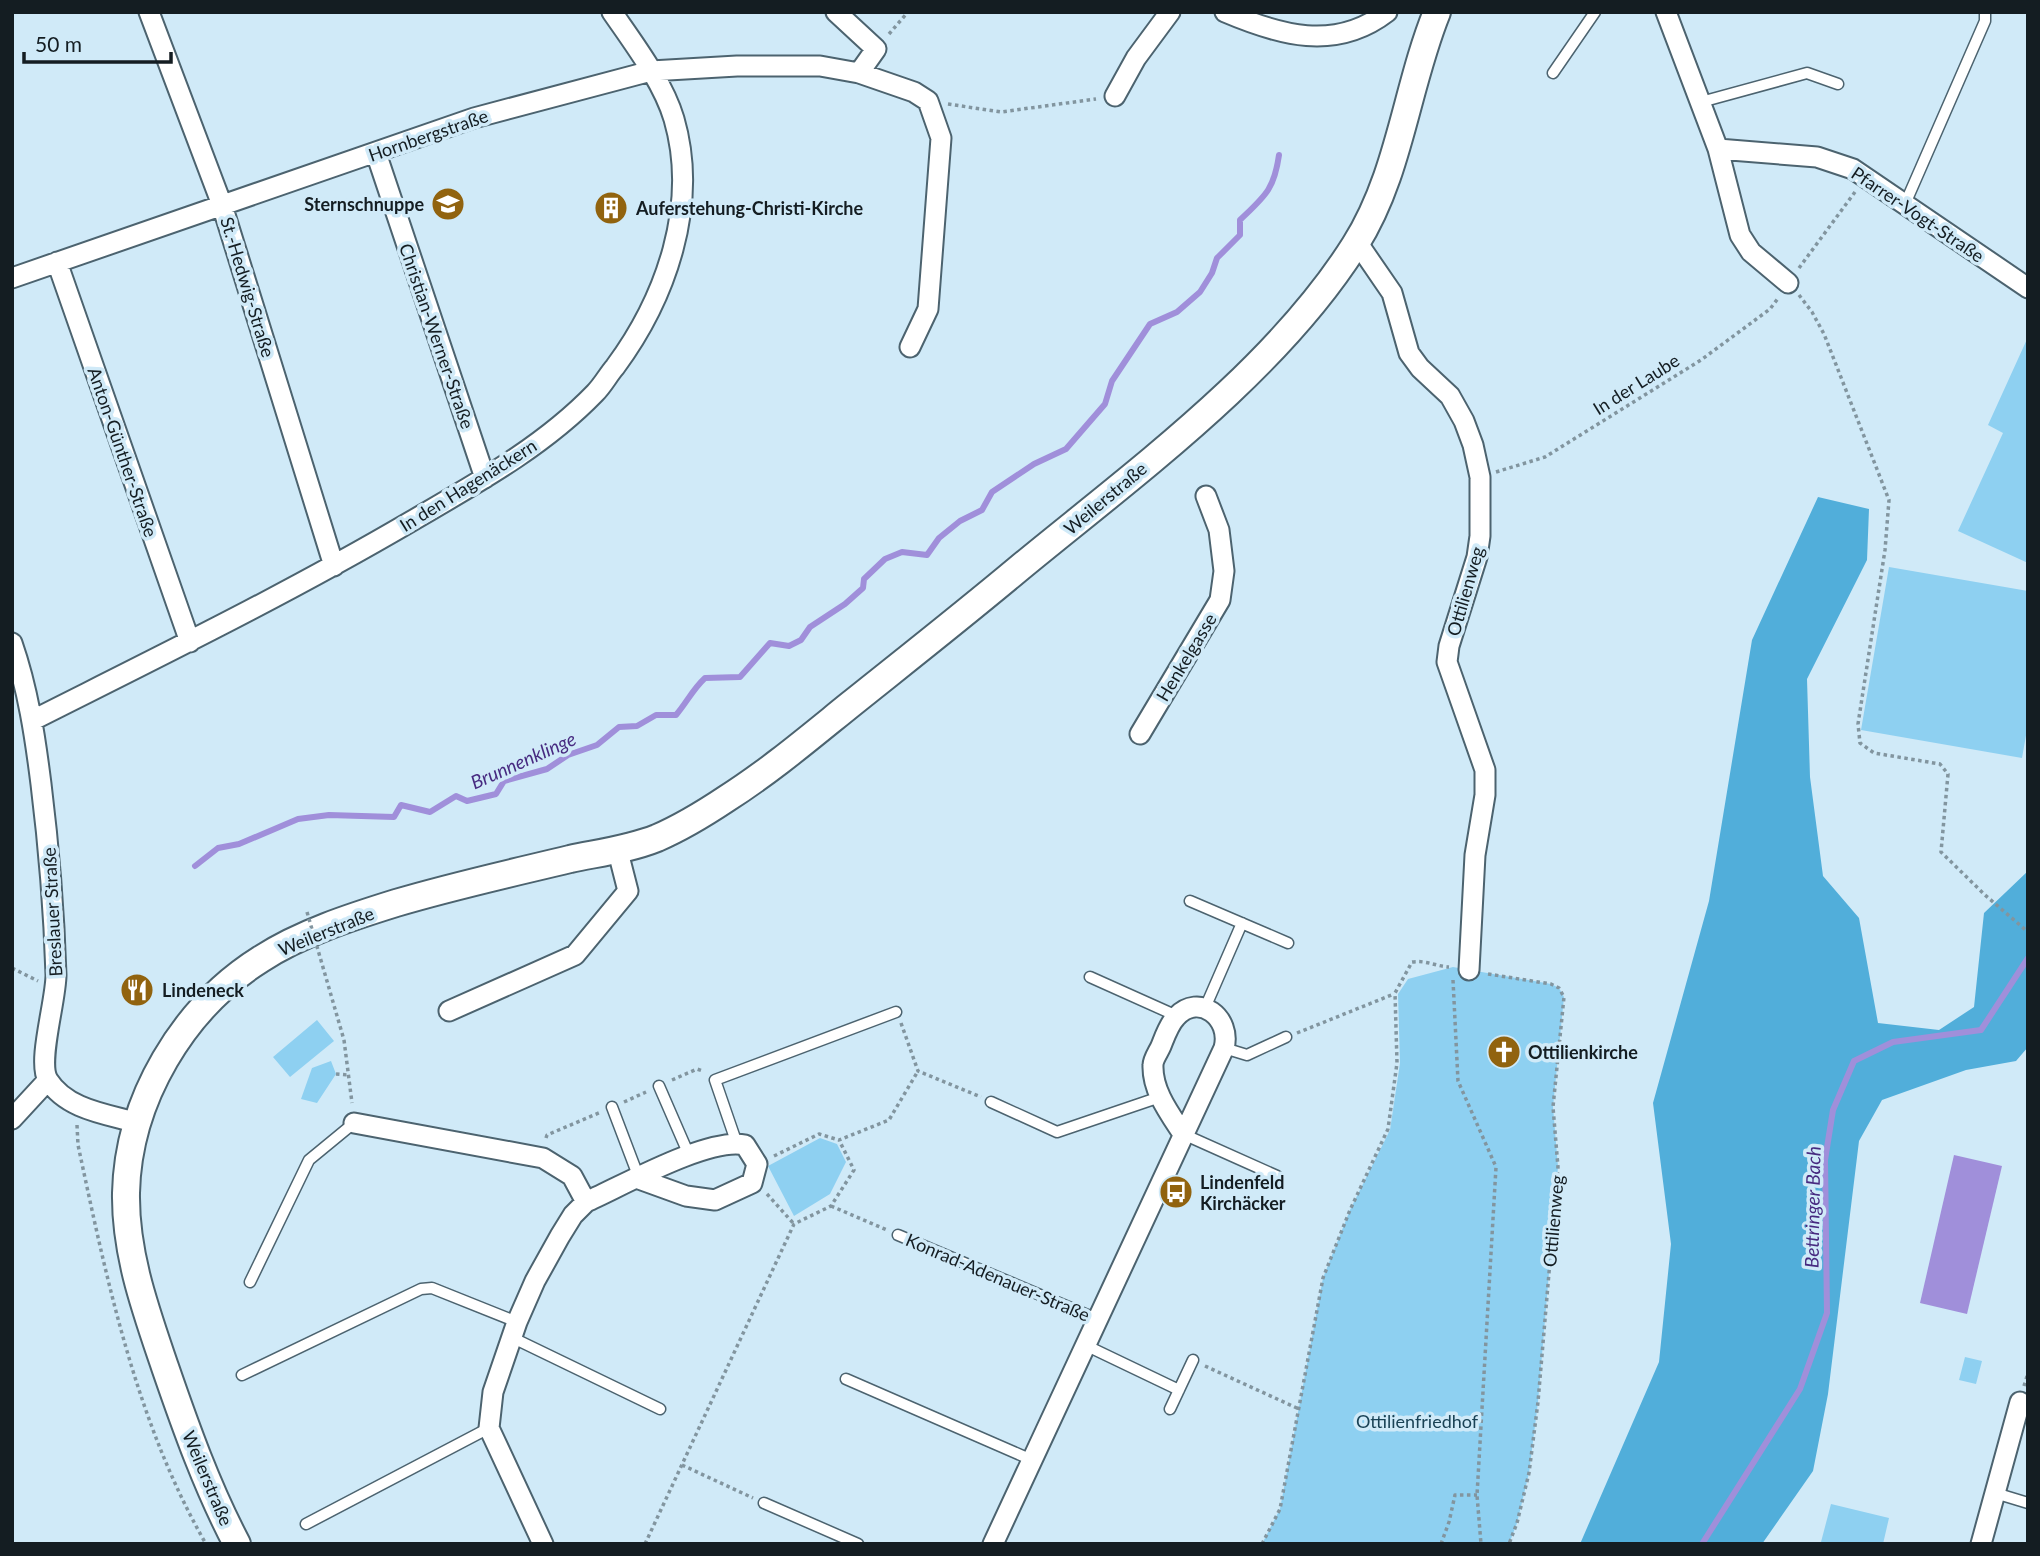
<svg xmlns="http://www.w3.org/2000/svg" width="2040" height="1556" viewBox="0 0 2040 1556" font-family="Lato,sans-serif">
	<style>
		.green { fill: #8ed0f1 }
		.forest { fill: #51aeda }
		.water { fill: #a08fda }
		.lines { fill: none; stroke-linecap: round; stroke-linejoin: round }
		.stream { stroke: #a08fda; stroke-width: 6 }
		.service-casing { stroke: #4c636f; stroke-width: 13 }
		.minor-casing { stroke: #4c636f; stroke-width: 23 }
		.secondary-casing { stroke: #4c636f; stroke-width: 30 }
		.path { stroke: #82959f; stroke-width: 3.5; stroke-dasharray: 3.5 3.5; stroke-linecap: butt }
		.service { stroke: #fff; stroke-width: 10 }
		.minor { stroke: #fff; stroke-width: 19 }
		.secondary { stroke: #fff; stroke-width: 26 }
		.path-bridge { stroke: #82959f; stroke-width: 3.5; stroke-dasharray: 3.5 3.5; stroke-linecap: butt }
		.labels { text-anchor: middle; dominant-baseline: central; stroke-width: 7; stroke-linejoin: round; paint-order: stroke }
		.street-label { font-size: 18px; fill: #141d22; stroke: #d0eaf8 }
		.poi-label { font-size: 18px; font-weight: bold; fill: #141d22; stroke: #d0eaf8; text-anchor: start }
		.park-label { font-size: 18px; fill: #194255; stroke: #d0eaf8 }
		.water-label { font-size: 19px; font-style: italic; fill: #472a80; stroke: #d0eaf8 }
	</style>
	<rect width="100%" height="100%" fill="#d0eaf8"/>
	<path class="green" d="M 2028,337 L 2028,563 L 1958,531 L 2003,433 L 1988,425 Z
		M 1889,567 L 2028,591 L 2028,724 L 2022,758 L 1861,730 Z
		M 1453,967 L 1551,984 L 1559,988 L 1564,997 L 1553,1107 L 1558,1167 L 1538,1402 L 1529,1473 L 1517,1523 L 1509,1544 L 1262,1544 L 1280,1509 L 1323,1278 L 1350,1210 L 1390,1130 L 1400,1063 L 1398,994 L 1408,979 Z
		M 317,1020 L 334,1041 L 290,1077 L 273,1057 Z
		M 331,1061 L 336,1074 L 317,1103 L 301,1099 L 312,1068 Z
		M 820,1138 L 837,1144 L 846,1162 L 830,1194 L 794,1216 L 768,1166 Z
		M 1965,1357 L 1982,1361 L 1976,1384 L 1959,1380 Z
		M 1831,1504 L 1889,1518 L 1883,1544 L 1821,1542 Z"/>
	<path class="forest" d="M 1818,497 L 1869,509 L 1867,560 L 1807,679 L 1810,777 L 1823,876 L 1859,918 L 1878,1023 L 1939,1030 L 1974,1007 L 1984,913 L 2028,871 L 2028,1047 L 2016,1061 L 1966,1070 L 1882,1100 L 1859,1141 L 1828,1394 L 1813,1471 L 1762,1544 L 1580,1544 L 1659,1362 L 1671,1244 L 1653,1103 L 1709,901 L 1752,640 Z"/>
	<path class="water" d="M 1954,1155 L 2002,1166 L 1967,1314 L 1920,1303 Z"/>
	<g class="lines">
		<path class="stream" d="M 195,866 L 218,848 L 239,844 L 298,819 L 329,815 L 394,817 L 401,805 L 430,812 L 456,796 L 467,801 L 496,794 L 504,781 L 547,769 L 568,755 L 597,745 L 619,727 L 637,726 L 656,715 L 676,715 C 687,702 693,689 705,678 L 740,677 L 770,643 L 789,646 L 801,640 L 810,627 L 845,604 L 863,588 L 864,579 L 885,559 L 902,552 L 927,555 L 939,538 L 960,521 L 982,510 L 992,492 L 1034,464 L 1066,449 L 1105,404 L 1112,381 L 1150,324 L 1177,312 L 1200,292 L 1212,273 L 1217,258 L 1240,235 L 1240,220 C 1265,196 1274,190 1279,155
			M 1702,1544 L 1800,1389 L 1827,1313 L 1825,1160 L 1833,1110 L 1854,1061 L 1893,1042 L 1981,1030 L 2028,958"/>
		<defs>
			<path id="service" d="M 1553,73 L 1595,12
				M 1701,102 L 1807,73 L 1838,84
				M 1905,204 L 1985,21 L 1985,12
				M 1190,901 L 1288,943
				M 1090,977 L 1177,1016
				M 1205,1008 L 1242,923
				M 1224,1048 L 1247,1055 L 1286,1037
				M 659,1086 L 689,1155
				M 991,1102 L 1057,1132 L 1160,1097
				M 612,1107 L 639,1178
				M 1183,1134 L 1277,1176
				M 737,1144 L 715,1080 L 896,1012
				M 898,1235 L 1097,1319
				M 250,1282 L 309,1160 L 354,1123
				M 511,1337 L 660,1409
				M 1085,1345 L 1179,1390
				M 242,1375 L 421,1289 L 432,1288 L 517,1322
				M 846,1379 L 1032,1460
				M 1170,1409 L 1193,1360
				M 1995,1493 L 2028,1503
				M 764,1503 L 858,1544
				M 306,1524 L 489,1428"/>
			<path id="minor" d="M 149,12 L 222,205 L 334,566
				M 836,12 L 876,49 L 859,73
				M 1225,12 C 1279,35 1335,52 1387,12
				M 1666,12 L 1718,149 L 1740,235 L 1751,252 L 1788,283
				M 1115,96 L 1136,58 L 1170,12
				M 1718,149 L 1817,157 L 1853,169 L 2028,288
				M 376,153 L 485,478
				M 1357,242 L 1392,293 L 1409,353 L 1420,368 L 1450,396 L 1464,421 L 1473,445 L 1480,477 L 1480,536 L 1477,557 L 1449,646 L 1447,662 L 1485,770 L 1485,795 L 1475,855 L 1469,970
				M 57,262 L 190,642
				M 12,278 L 474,118 L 651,71 L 737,66 L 820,66 L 859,73 L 914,92 L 928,101 L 941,138 L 928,309 L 910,347
				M 12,643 C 28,689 35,736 41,784 C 49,848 54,911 56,975 C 56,1001 37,1062 48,1080 C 67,1110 107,1114 138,1123
				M 33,720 C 160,656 287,594 410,522 C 475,484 543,447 595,393 C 603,385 608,375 615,367 C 666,298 699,205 674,119 C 663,82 634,44 612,12
				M 1140,734 L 1220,600 L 1224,571 L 1219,530 L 1206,496
				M 449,1011 L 575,955 L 628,891 L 617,848
				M 12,1119 L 48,1080
				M 354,1123 L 543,1158 L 572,1176 L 586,1202
				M 543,1544 L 489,1428 L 493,1392 L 517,1322 L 535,1281 L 560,1236 L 573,1215 L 586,1202 C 622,1186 708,1137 745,1145 L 757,1164 L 752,1183 L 715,1200 L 686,1196 L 639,1179
				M 993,1544 L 1224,1048 C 1232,1018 1199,992 1176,1017 C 1169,1024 1165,1036 1161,1046 C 1159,1051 1153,1059 1153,1065 C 1152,1091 1170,1114 1183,1134
				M 1981,1544 L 2020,1402"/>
			<path id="secondary" d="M 237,1544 C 207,1487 186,1428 165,1367 C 146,1311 125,1254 126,1193 C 128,1100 183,1008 261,959 C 301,933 351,917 396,903 C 453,886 512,873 570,859 C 598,853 630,849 657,838 C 680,828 705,813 726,799 C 770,771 810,737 851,704 C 906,660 962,616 1017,570 C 1132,475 1275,372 1355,245 C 1400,174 1406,88 1437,12"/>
		</defs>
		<use href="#service" class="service-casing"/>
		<use href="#minor" class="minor-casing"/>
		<use href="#secondary" class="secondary-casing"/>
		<path class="path" d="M 889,34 L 908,12
			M 948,104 L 1001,112 L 1096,99
			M 1799,268 L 1855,192
			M 1799,295 L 1812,312 L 1824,334 L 1889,500 L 1885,550 L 1858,724 L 1860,743 L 1874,753 L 1940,764 L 1948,774 L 1941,852 L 1985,895 L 2028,932
			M 1496,472 L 1545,457 L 1701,360 L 1770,309 L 1779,297
			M 12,968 L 38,981
			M 1488,974 L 1551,984 L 1559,988 L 1564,997 L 1553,1107 L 1558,1167 L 1538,1402 L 1529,1473 L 1517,1523 L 1509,1544
			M 1453,980 L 1458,1081 L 1496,1167 L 1477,1495 L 1481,1544
			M 901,1023 L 918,1071 L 981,1097
			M 1297,1033 L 1394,994
			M 344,1040 L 352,1103
			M 336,1074 L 348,1075
			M 672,1080 L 697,1069 L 703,1071
			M 624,1102 L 646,1092
			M 77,1125 L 78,1145 C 107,1281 136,1422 206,1544
			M 546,1138 L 547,1135 L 601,1112
			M 774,1156 L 819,1134 L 839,1140 L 889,1120 L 918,1071
			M 767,1194 L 794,1224
			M 831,1206 L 887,1230
			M 1205,1366 L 1299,1409
			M 2024,1386 L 2028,1373
			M 682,1465 L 753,1498
			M 645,1544 L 794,1224 L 831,1206 L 854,1170 L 839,1140
			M 1262,1544 L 1280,1509 L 1323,1278 L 1350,1210 L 1388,1129 L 1397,1063 L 1395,993 L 1412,962 C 1426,960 1435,966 1449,967
			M 1441,1544 L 1449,1522 L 1455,1495 L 1477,1495"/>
		<use href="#service" class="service"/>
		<use href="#minor" class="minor"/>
		<use href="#secondary" class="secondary"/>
		<path class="path-bridge" d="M 307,912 L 344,1040"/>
	</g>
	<defs>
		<symbol id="school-disc" viewBox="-11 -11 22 22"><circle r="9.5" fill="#91630f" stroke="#d0eaf8"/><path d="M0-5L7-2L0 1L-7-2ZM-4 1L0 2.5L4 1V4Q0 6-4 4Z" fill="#fff"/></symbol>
		<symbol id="building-disc" viewBox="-11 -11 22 22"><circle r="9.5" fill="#91630f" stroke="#d0eaf8"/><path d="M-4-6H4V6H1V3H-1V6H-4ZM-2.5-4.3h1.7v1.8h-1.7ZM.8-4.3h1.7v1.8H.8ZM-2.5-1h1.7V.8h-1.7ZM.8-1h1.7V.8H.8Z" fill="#fff"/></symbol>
		<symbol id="restaurant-disc" viewBox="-11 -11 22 22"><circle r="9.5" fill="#91630f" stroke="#d0eaf8"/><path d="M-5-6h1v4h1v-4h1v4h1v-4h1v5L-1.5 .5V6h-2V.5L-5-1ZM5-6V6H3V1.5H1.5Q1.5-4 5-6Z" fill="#fff"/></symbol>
		<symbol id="church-disc" viewBox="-11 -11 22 22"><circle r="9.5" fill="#91630f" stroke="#d0eaf8"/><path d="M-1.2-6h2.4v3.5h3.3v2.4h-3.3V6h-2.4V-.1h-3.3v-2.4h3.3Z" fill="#fff"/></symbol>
		<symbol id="bus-disc" viewBox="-11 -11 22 22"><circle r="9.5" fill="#91630f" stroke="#d0eaf8"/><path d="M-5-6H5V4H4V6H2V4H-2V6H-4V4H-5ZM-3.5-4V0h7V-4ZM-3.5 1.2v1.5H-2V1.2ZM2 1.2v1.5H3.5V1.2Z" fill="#fff"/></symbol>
	</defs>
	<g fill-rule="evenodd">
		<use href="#school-disc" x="429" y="185" width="38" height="38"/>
		<use href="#building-disc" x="592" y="189" width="38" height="38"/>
		<use href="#restaurant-disc" x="118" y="971" width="38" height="38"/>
		<use href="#church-disc" x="1485" y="1033" width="38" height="38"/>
		<use href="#bus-disc" x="1157" y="1173" width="38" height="38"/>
	</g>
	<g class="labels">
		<g class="street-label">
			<text transform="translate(428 135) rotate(-19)">Hornbergstraße</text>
			<text transform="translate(1918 214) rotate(34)">Pfarrer-Vogt-Straße</text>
			<text transform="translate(248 287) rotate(73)">St.-Hedwig-Straße</text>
			<text transform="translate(437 336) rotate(71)">Christian-Werner-Straße</text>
			<text transform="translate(1636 384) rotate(-32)">In der Laube</text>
			<text transform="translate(123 452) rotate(71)">Anton-Günther-Straße</text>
			<text transform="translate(468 485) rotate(-32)">In den Hagenäckern</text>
			<text transform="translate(1105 498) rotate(-40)">Weilerstraße</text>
			<text transform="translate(1465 591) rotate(-74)">Ottilienweg</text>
			<text transform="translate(1186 657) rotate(-59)">Henkelgasse</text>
			<text transform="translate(52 912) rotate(-93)">Breslauer Straße</text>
			<text transform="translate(326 931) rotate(-22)">Weilerstraße</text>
			<text transform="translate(1553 1221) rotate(-85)">Ottilienweg</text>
			<text transform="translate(998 1277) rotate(23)">Konrad-Adenauer-Straße</text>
			<text transform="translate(208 1478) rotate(67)">Weilerstraße</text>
		</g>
		<g class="poi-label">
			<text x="424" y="204" text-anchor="end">Sternschnuppe</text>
			<text x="636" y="208">Auferstehung-Christi-Kirche</text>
			<text x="162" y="990">Lindeneck</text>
			<text x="1528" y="1052">Ottilienkirche</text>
			<text x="1200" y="1182">Lindenfeld<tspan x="1200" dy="21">Kirchäcker</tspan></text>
		</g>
		<g class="park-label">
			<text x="1417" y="1421">Ottilienfriedhof</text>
		</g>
		<g class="water-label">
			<text transform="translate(523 760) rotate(-24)">Brunnenklinge</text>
			<text transform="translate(1812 1207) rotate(-89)">Bettringer Bach</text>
		</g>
	</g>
	<rect width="2040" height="1556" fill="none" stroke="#141d22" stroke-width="28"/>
	<path d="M24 52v10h147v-10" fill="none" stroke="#141d22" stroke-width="3.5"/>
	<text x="35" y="52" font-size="21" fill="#141d22" stroke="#d0eaf8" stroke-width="5" paint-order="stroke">50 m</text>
</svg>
